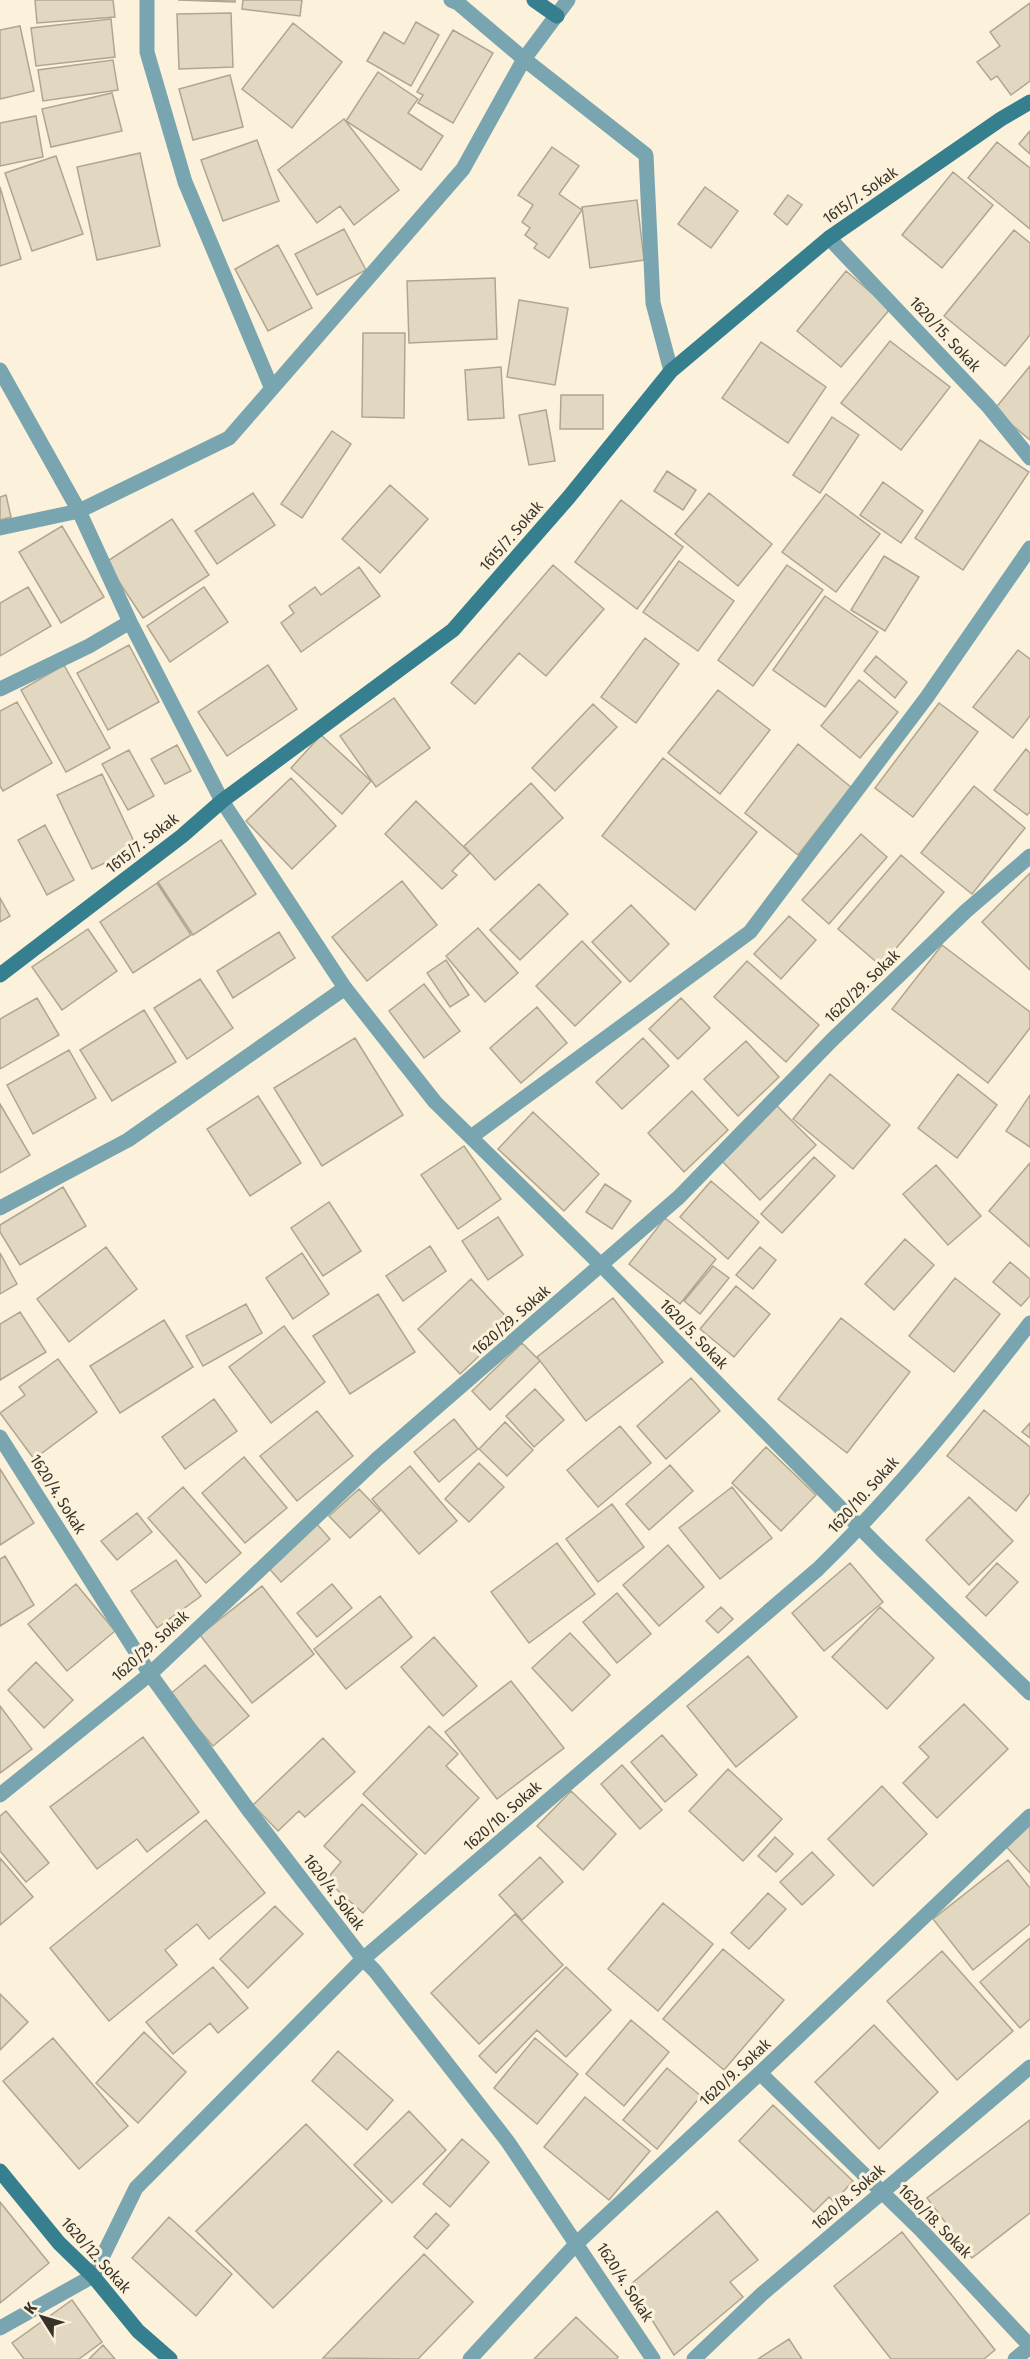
<svg xmlns="http://www.w3.org/2000/svg" width="1030" height="2359" viewBox="0 0 1030 2359" font-family="'Fira Sans Condensed',sans-serif">
	<style>
		.building { fill: #e2d8c1; stroke: #afa690; stroke-width: 1.5 }
		.lines { fill: none; stroke-linecap: round; stroke-linejoin: round }
		.street { stroke: #78a5b0; stroke-width: 15 }
		.secondary { stroke: #357f8f; stroke-width: 15 }
		.labels { text-anchor: middle; dominant-baseline: central; stroke-width: 6; stroke-linejoin: round; paint-order: stroke }
		.street-label { font-size: 16px; fill: #38342b; stroke: #fcf2db }
	</style>
	<rect width="100%" height="100%" fill="#fcf2db"/>
	<path class="building" d="M 35,0 L 113,0 L 115,17 L 37,23 Z
		M 178,0 L 235,0 L 235,2 Z
		M 243,0 L 302,0 L 300,16 L 242,9 Z
		M 1030,3 L 1030,81 L 1011,95 L 997,76 L 991,80 L 977,62 L 1000,46 L 990,32 Z
		M 231,13 L 233,67 L 179,69 L 177,14 Z
		M 111,19 L 115,57 L 36,66 L 31,28 Z
		M 416,22 L 439,35 L 411,86 L 367,61 L 384,32 L 404,44 Z
		M 293,23 L 342,62 L 292,128 L 242,89 Z
		M 20,26 L 34,91 L 0,99 L 0,30 Z
		M 453,30 L 493,53 L 453,123 L 418,103 L 423,95 L 417,92 Z
		M 113,60 L 118,90 L 43,101 L 38,70 Z
		M 378,72 L 418,99 L 408,113 L 443,136 L 421,170 L 346,121 Z
		M 230,75 L 243,127 L 193,140 L 179,89 Z
		M 112,93 L 122,131 L 51,147 L 42,109 Z
		M 36,116 L 43,157 L 0,166 L 0,123 Z
		M 344,119 L 399,190 L 354,225 L 340,206 L 317,223 L 278,170 Z
		M 1030,131 L 1030,154 L 1019,144 Z
		M 257,140 L 279,201 L 223,221 L 201,160 Z
		M 997,142 L 1030,168 L 1030,229 L 968,178 Z
		M 552,147 L 579,166 L 559,194 L 582,210 L 549,258 L 534,248 L 537,244 L 525,235 L 530,228 L 522,222 L 533,205 L 518,195 Z
		M 140,153 L 160,246 L 97,260 L 77,167 Z
		M 56,156 L 83,234 L 32,251 L 5,173 Z
		M 953,172 L 993,205 L 942,268 L 902,235 Z
		M 0,187 L 21,259 L 0,266 Z
		M 705,187 L 738,211 L 711,248 L 678,224 Z
		M 788,195 L 802,205 L 787,225 L 774,214 Z
		M 637,200 L 644,260 L 590,268 L 582,207 Z
		M 344,229 L 366,270 L 317,295 L 295,254 Z
		M 1014,230 L 1030,243 L 1030,335 L 1005,366 L 944,316 Z
		M 278,245 L 312,308 L 268,331 L 235,269 Z
		M 846,271 L 890,309 L 841,367 L 797,331 Z
		M 495,278 L 497,339 L 409,343 L 407,281 Z
		M 519,300 L 568,308 L 555,385 L 507,377 Z
		M 363,333 L 405,333 L 404,418 L 362,417 Z
		M 890,341 L 950,387 L 901,450 L 841,403 Z
		M 761,342 L 826,387 L 788,443 L 722,398 Z
		M 1030,366 L 1030,440 L 994,410 Z
		M 501,367 L 504,418 L 468,420 L 465,370 Z
		M 561,395 L 603,395 L 603,429 L 560,429 Z
		M 546,410 L 555,461 L 529,465 L 519,415 Z
		M 832,417 L 859,435 L 820,493 L 793,475 Z
		M 332,431 L 351,444 L 302,518 L 281,504 Z
		M 980,440 L 1029,472 L 963,570 L 915,538 Z
		M 667,471 L 696,490 L 683,510 L 654,491 Z
		M 883,482 L 923,511 L 901,543 L 860,515 Z
		M 390,485 L 428,519 L 380,573 L 342,539 Z
		M 253,493 L 275,525 L 217,564 L 195,531 Z
		M 709,493 L 772,544 L 738,586 L 675,534 Z
		M 826,494 L 880,534 L 836,592 L 782,552 Z
		M 6,495 L 11,517 L 0,520 L 0,497 Z
		M 621,500 L 683,547 L 637,609 L 575,562 Z
		M 172,519 L 209,575 L 143,618 L 106,562 Z
		M 62,526 L 104,597 L 61,623 L 19,552 Z
		M 884,556 L 919,577 L 885,631 L 851,610 Z
		M 679,561 L 734,601 L 698,651 L 643,612 Z
		M 553,565 L 604,609 L 546,676 L 519,653 L 475,704 L 451,683 Z
		M 787,565 L 823,590 L 753,686 L 718,660 Z
		M 359,567 L 380,596 L 301,652 L 281,623 L 294,613 L 289,606 L 315,587 L 321,595 Z
		M 28,587 L 51,626 L 0,656 L 0,603 Z
		M 204,587 L 228,622 L 170,662 L 147,626 Z
		M 825,596 L 878,632 L 825,707 L 773,670 Z
		M 645,638 L 679,664 L 636,723 L 601,697 Z
		M 129,645 L 159,702 L 108,730 L 77,673 Z
		M 1018,650 L 1030,659 L 1030,716 L 1013,738 L 973,707 Z
		M 876,656 L 907,682 L 895,698 L 864,671 Z
		M 64,665 L 110,748 L 66,772 L 21,690 Z
		M 268,665 L 297,709 L 227,756 L 198,712 Z
		M 859,680 L 898,712 L 860,758 L 821,726 Z
		M 718,690 L 770,730 L 720,794 L 668,753 Z
		M 394,698 L 430,748 L 376,787 L 340,736 Z
		M 17,702 L 52,763 L 3,791 L 0,786 L 0,711 Z
		M 939,703 L 978,732 L 913,817 L 875,788 Z
		M 593,704 L 617,727 L 555,791 L 532,768 Z
		M 321,735 L 371,781 L 342,814 L 291,768 Z
		M 798,744 L 851,787 L 798,855 L 745,813 Z
		M 177,745 L 191,771 L 165,784 L 151,759 Z
		M 1026,749 L 1030,753 L 1030,812 L 1027,815 L 994,790 Z
		M 129,750 L 154,796 L 128,810 L 102,764 Z
		M 663,758 L 757,832 L 695,910 L 602,836 Z
		M 102,774 L 137,848 L 92,869 L 57,795 Z
		M 291,778 L 336,826 L 292,869 L 246,821 Z
		M 531,783 L 563,818 L 495,880 L 464,846 Z
		M 974,786 L 1025,828 L 972,894 L 921,853 Z
		M 416,801 L 470,853 L 452,871 L 457,875 L 442,889 L 385,834 Z
		M 45,825 L 74,880 L 47,895 L 18,840 Z
		M 861,834 L 887,857 L 829,924 L 802,900 Z
		M 221,840 L 256,894 L 193,935 L 158,882 Z
		M 901,855 L 944,892 L 881,966 L 838,929 Z
		M 1030,873 L 1030,970 L 982,922 Z
		M 402,881 L 437,925 L 367,981 L 332,937 Z
		M 157,883 L 191,935 L 133,973 L 100,922 Z
		M 539,884 L 568,914 L 520,960 L 490,930 Z
		M 0,898 L 10,916 L 0,922 Z
		M 631,905 L 669,944 L 630,982 L 592,942 Z
		M 789,916 L 816,940 L 781,979 L 754,954 Z
		M 478,928 L 518,973 L 485,1002 L 446,956 Z
		M 88,929 L 117,971 L 62,1010 L 32,967 Z
		M 279,932 L 295,958 L 233,998 L 217,971 Z
		M 582,941 L 621,982 L 575,1026 L 536,986 Z
		M 942,945 L 1030,1012 L 1030,1028 L 988,1083 L 892,1009 Z
		M 446,960 L 469,995 L 450,1007 L 427,973 Z
		M 747,961 L 819,1025 L 786,1062 L 714,997 Z
		M 200,979 L 233,1028 L 187,1059 L 154,1008 Z
		M 424,984 L 460,1031 L 424,1058 L 389,1011 Z
		M 37,998 L 59,1035 L 0,1069 L 0,1019 Z
		M 681,998 L 710,1028 L 678,1059 L 649,1029 Z
		M 537,1007 L 567,1043 L 521,1083 L 490,1048 Z
		M 144,1010 L 176,1062 L 112,1101 L 80,1050 Z
		M 355,1038 L 403,1115 L 322,1166 L 274,1088 Z
		M 643,1038 L 669,1066 L 622,1109 L 596,1082 Z
		M 746,1041 L 779,1077 L 738,1116 L 704,1079 Z
		M 69,1050 L 96,1098 L 33,1134 L 7,1085 Z
		M 830,1074 L 890,1125 L 853,1169 L 793,1119 Z
		M 958,1074 L 997,1105 L 957,1158 L 918,1128 Z
		M 692,1091 L 728,1130 L 684,1172 L 648,1133 Z
		M 1030,1095 L 1030,1147 L 1006,1131 Z
		M 258,1096 L 301,1163 L 250,1196 L 207,1129 Z
		M 0,1104 L 30,1155 L 0,1173 Z
		M 776,1105 L 816,1145 L 760,1200 L 721,1160 Z
		M 533,1112 L 599,1174 L 564,1211 L 498,1149 Z
		M 464,1146 L 501,1199 L 458,1229 L 421,1175 Z
		M 814,1157 L 835,1176 L 782,1233 L 761,1214 Z
		M 1030,1163 L 1030,1247 L 989,1211 Z
		M 936,1165 L 981,1216 L 948,1245 L 903,1194 Z
		M 711,1181 L 759,1222 L 728,1259 L 680,1217 Z
		M 605,1184 L 631,1201 L 612,1229 L 586,1212 Z
		M 63,1187 L 86,1226 L 20,1265 L 0,1232 L 0,1225 Z
		M 329,1202 L 361,1251 L 323,1276 L 291,1228 Z
		M 498,1217 L 523,1255 L 488,1280 L 462,1241 Z
		M 665,1218 L 716,1259 L 680,1304 L 629,1264 Z
		M 905,1239 L 934,1265 L 894,1310 L 865,1284 Z
		M 430,1246 L 446,1271 L 403,1301 L 386,1276 Z
		M 106,1247 L 137,1289 L 69,1342 L 37,1299 Z
		M 760,1247 L 776,1260 L 753,1289 L 736,1275 Z
		M 0,1253 L 17,1284 L 0,1294 Z
		M 302,1253 L 329,1294 L 293,1319 L 266,1278 Z
		M 1010,1262 L 1030,1279 L 1030,1296 L 1021,1306 L 993,1282 Z
		M 713,1266 L 729,1278 L 700,1314 L 684,1301 Z
		M 955,1278 L 1000,1314 L 954,1372 L 909,1336 Z
		M 471,1279 L 513,1324 L 460,1374 L 418,1329 Z
		M 736,1286 L 770,1314 L 734,1357 L 700,1329 Z
		M 378,1294 L 415,1352 L 350,1394 L 313,1336 Z
		M 613,1298 L 663,1362 L 586,1421 L 537,1357 Z
		M 246,1304 L 262,1333 L 203,1366 L 186,1336 Z
		M 20,1312 L 46,1352 L 0,1380 L 0,1324 Z
		M 841,1318 L 910,1372 L 847,1453 L 778,1399 Z
		M 164,1320 L 193,1367 L 120,1413 L 90,1366 Z
		M 284,1326 L 325,1382 L 271,1423 L 229,1367 Z
		M 522,1343 L 540,1361 L 490,1410 L 472,1391 Z
		M 58,1359 L 97,1412 L 34,1459 L 0,1413 L 25,1395 L 19,1387 Z
		M 691,1378 L 720,1411 L 666,1459 L 637,1426 Z
		M 535,1389 L 564,1420 L 534,1447 L 506,1416 Z
		M 214,1399 L 237,1431 L 185,1469 L 162,1437 Z
		M 984,1410 L 1030,1447 L 1030,1493 L 1016,1511 L 947,1456 Z
		M 317,1411 L 353,1456 L 297,1501 L 260,1456 Z
		M 454,1419 L 478,1449 L 439,1482 L 414,1452 Z
		M 505,1422 L 533,1450 L 507,1476 L 479,1449 Z
		M 1030,1423 L 1030,1438 L 1022,1432 Z
		M 620,1426 L 651,1463 L 598,1507 L 567,1470 Z
		M 766,1447 L 816,1495 L 781,1531 L 732,1483 Z
		M 244,1457 L 287,1508 L 245,1543 L 202,1493 Z
		M 479,1463 L 504,1487 L 469,1522 L 445,1499 Z
		M 670,1465 L 693,1491 L 649,1530 L 626,1504 Z
		M 410,1466 L 457,1521 L 419,1554 L 372,1499 Z
		M 0,1469 L 34,1523 L 0,1545 Z
		M 183,1487 L 241,1553 L 206,1583 L 148,1518 Z
		M 732,1487 L 772,1538 L 720,1579 L 679,1528 Z
		M 359,1489 L 380,1511 L 350,1538 L 329,1516 Z
		M 969,1497 L 1013,1541 L 969,1585 L 926,1540 Z
		M 612,1504 L 644,1547 L 598,1582 L 566,1539 Z
		M 137,1513 L 152,1532 L 117,1560 L 101,1541 Z
		M 316,1523 L 330,1539 L 281,1582 L 267,1566 Z
		M 557,1543 L 595,1594 L 529,1643 L 491,1592 Z
		M 668,1545 L 704,1587 L 659,1626 L 623,1585 Z
		M 5,1556 L 34,1605 L 0,1626 L 0,1559 Z
		M 176,1560 L 201,1596 L 157,1628 L 131,1591 Z
		M 850,1563 L 883,1602 L 824,1651 L 792,1613 Z
		M 997,1563 L 1018,1582 L 986,1616 L 966,1597 Z
		M 76,1584 L 115,1631 L 67,1671 L 28,1624 Z
		M 332,1584 L 352,1608 L 317,1637 L 297,1613 Z
		M 262,1586 L 314,1654 L 252,1703 L 200,1635 Z
		M 617,1593 L 651,1634 L 617,1663 L 583,1622 Z
		M 380,1596 L 412,1637 L 346,1689 L 314,1649 Z
		M 721,1607 L 733,1619 L 718,1633 L 706,1621 Z
		M 880,1607 L 934,1658 L 887,1709 L 832,1657 Z
		M 570,1633 L 610,1675 L 572,1711 L 532,1668 Z
		M 434,1637 L 477,1686 L 443,1716 L 401,1667 Z
		M 748,1656 L 797,1717 L 736,1767 L 687,1706 Z
		M 36,1662 L 73,1700 L 44,1728 L 8,1690 Z
		M 205,1665 L 249,1716 L 213,1746 L 169,1695 Z
		M 511,1681 L 564,1748 L 497,1799 L 445,1732 Z
		M 964,1704 L 1008,1749 L 937,1818 L 903,1783 L 929,1757 L 919,1747 Z
		M 0,1706 L 32,1749 L 0,1773 Z
		M 429,1726 L 458,1754 L 446,1766 L 479,1798 L 425,1854 L 363,1794 Z
		M 662,1735 L 697,1775 L 665,1802 L 631,1762 Z
		M 143,1737 L 199,1812 L 147,1852 L 137,1839 L 97,1869 L 50,1807 Z
		M 323,1738 L 355,1772 L 305,1817 L 299,1811 L 278,1831 L 253,1805 Z
		M 622,1765 L 662,1810 L 640,1829 L 601,1784 Z
		M 728,1769 L 782,1819 L 743,1861 L 689,1811 Z
		M 882,1786 L 927,1834 L 873,1886 L 828,1839 Z
		M 571,1791 L 616,1834 L 583,1870 L 537,1826 Z
		M 362,1804 L 417,1854 L 363,1913 L 326,1880 L 341,1862 L 324,1846 Z
		M 6,1811 L 49,1863 L 26,1882 L 0,1851 L 0,1816 Z
		M 1030,1818 L 1030,1873 L 1003,1843 Z
		M 206,1820 L 265,1893 L 209,1939 L 197,1924 L 165,1950 L 177,1965 L 109,2021 L 50,1948 Z
		M 775,1837 L 793,1854 L 776,1872 L 758,1856 Z
		M 812,1852 L 834,1875 L 802,1905 L 780,1882 Z
		M 540,1857 L 563,1882 L 522,1920 L 499,1895 Z
		M 0,1858 L 33,1897 L 0,1925 Z
		M 1008,1860 L 1030,1888 L 1030,1924 L 973,1970 L 933,1919 Z
		M 768,1893 L 786,1909 L 749,1949 L 731,1933 Z
		M 663,1903 L 713,1944 L 658,2011 L 608,1969 Z
		M 275,1906 L 303,1934 L 248,1988 L 220,1959 Z
		M 515,1914 L 563,1965 L 479,2044 L 431,1993 Z
		M 1030,1938 L 1030,2019 L 1020,2028 L 980,1982 Z
		M 723,1949 L 784,2000 L 724,2070 L 663,2019 Z
		M 942,1951 L 1013,2031 L 957,2080 L 887,2001 Z
		M 213,1967 L 248,2008 L 218,2033 L 210,2023 L 173,2054 L 146,2022 Z
		M 566,1967 L 611,2010 L 566,2057 L 537,2030 L 496,2073 L 479,2056 Z
		M 0,1994 L 28,2022 L 0,2050 Z
		M 631,2020 L 669,2052 L 624,2106 L 586,2074 Z
		M 874,2025 L 938,2092 L 879,2149 L 815,2082 Z
		M 144,2032 L 186,2072 L 138,2123 L 96,2083 Z
		M 53,2038 L 128,2126 L 79,2169 L 3,2081 Z
		M 535,2038 L 578,2074 L 537,2124 L 494,2088 Z
		M 338,2051 L 393,2100 L 367,2130 L 312,2081 Z
		M 667,2068 L 701,2096 L 657,2149 L 623,2120 Z
		M 585,2097 L 650,2151 L 609,2200 L 544,2147 Z
		M 773,2105 L 853,2181 L 834,2202 L 829,2197 L 814,2212 L 739,2141 Z
		M 409,2111 L 446,2150 L 392,2203 L 354,2165 Z
		M 1030,2120 L 1030,2213 L 972,2258 L 927,2198 Z
		M 306,2124 L 382,2201 L 273,2308 L 196,2231 Z
		M 462,2139 L 489,2162 L 450,2207 L 423,2184 Z
		M 0,2202 L 49,2263 L 0,2303 Z
		M 717,2211 L 758,2260 L 730,2282 L 743,2297 L 674,2355 L 630,2285 Z
		M 436,2213 L 449,2225 L 427,2249 L 414,2237 Z
		M 169,2217 L 232,2274 L 196,2316 L 132,2258 Z
		M 902,2232 L 995,2350 L 984,2359 L 891,2359 L 834,2286 Z
		M 424,2254 L 473,2302 L 418,2359 L 323,2358 Z
		M 72,2300 L 102,2342 L 79,2359 L 24,2359 L 12,2343 Z
		M 576,2317 L 618,2357 L 617,2359 L 534,2359 Z
		M 789,2339 L 802,2359 L 758,2359 Z
		M 103,2345 L 115,2359 L 89,2359 Z"/>
	<g class="lines">
		<path class="street" d="M 147,0 L 147,52 L 185,182 L 272,389
			M 451,0 L 458,3 L 524,59 L 646,155 L 653,303 L 671,371
			M 829,238 L 988,406 L 1030,458
			M 0,370 L 79,511 L 130,622 L 222,801 L 345,988 L 435,1102 L 602,1266 L 881,1549 L 1030,1693
			M 0,528 L 79,511 L 229,438 L 463,169 L 524,59 L 568,0
			M 0,689 L 89,646 L 130,622
			M 471,1137 L 750,932 L 927,697 L 1030,548
			M 0,1208 L 128,1140 L 345,988
			M 0,1437 L 150,1674 L 250,1812 L 363,1959 L 375,1971 L 508,2142 L 653,2359
			M 0,1795 L 150,1674 L 377,1459 L 679,1197 L 832,1040 L 966,911 L 1030,856
			M 760,2073 L 922,2231 L 1030,2346
			M 0,2328 L 93,2276 L 136,2188 L 363,1959 L 818,1569 C 895,1494 964,1409 1030,1323
			M 470,2359 L 577,2243 L 760,2073 L 1030,1816
			M 694,2359 L 762,2294 L 1030,2067
			M 1015,2359 L 1030,2347"/>
		<path class="secondary" d="M 534,0 L 557,16
			M 0,975 L 182,836 L 222,801 L 453,630 L 569,497 L 671,371 L 829,238 L 1001,119 L 1030,102
			M 0,2171 L 59,2243 L 93,2276 L 138,2331 L 170,2359"/>
	</g>
	<g class="labels">
		<g class="street-label">
			<text transform="translate(860 195) rotate(-35)">1615/7. Sokak</text>
			<text transform="translate(945 334) rotate(47)">1620/15. Sokak</text>
			<text transform="translate(511 536) rotate(-49)">1615/7. Sokak</text>
			<text transform="translate(142 843) rotate(-38)">1615/7. Sokak</text>
			<text transform="translate(862 986) rotate(-44)">1620/29. Sokak</text>
			<text transform="translate(511 1320) rotate(-41)">1620/29. Sokak</text>
			<text transform="translate(694 1334) rotate(46)">1620/5. Sokak</text>
			<text transform="translate(58 1494) rotate(58)">1620/4. Sokak</text>
			<text transform="translate(863 1495) rotate(-48)">1620/10. Sokak</text>
			<text transform="translate(150 1646) rotate(-42)">1620/29. Sokak</text>
			<text transform="translate(502 1816) rotate(-41)">1620/10. Sokak</text>
			<text transform="translate(334 1892) rotate(53)">1620/4. Sokak</text>
			<text transform="translate(735 2072) rotate(-43)">1620/9. Sokak</text>
			<text transform="translate(848 2197) rotate(-41)">1620/8. Sokak</text>
			<text transform="translate(935 2221) rotate(45)">1620/18. Sokak</text>
			<text transform="translate(96 2255) rotate(48)">1620/12. Sokak</text>
			<text transform="translate(625 2282) rotate(57)">1620/4. Sokak</text>
		</g>
	</g>
	<g transform="translate(42 2317) rotate(307)" stroke="#fcf2db" stroke-width="4.5" paint-order="stroke">
	<path d="M0-4.5L10 22L0 15L-10 22Z" fill="#38342b"/>
	<text y="-9" font-size="16" font-weight="bold" text-anchor="middle" fill="#38342b">K</text>
	</g>
</svg>
